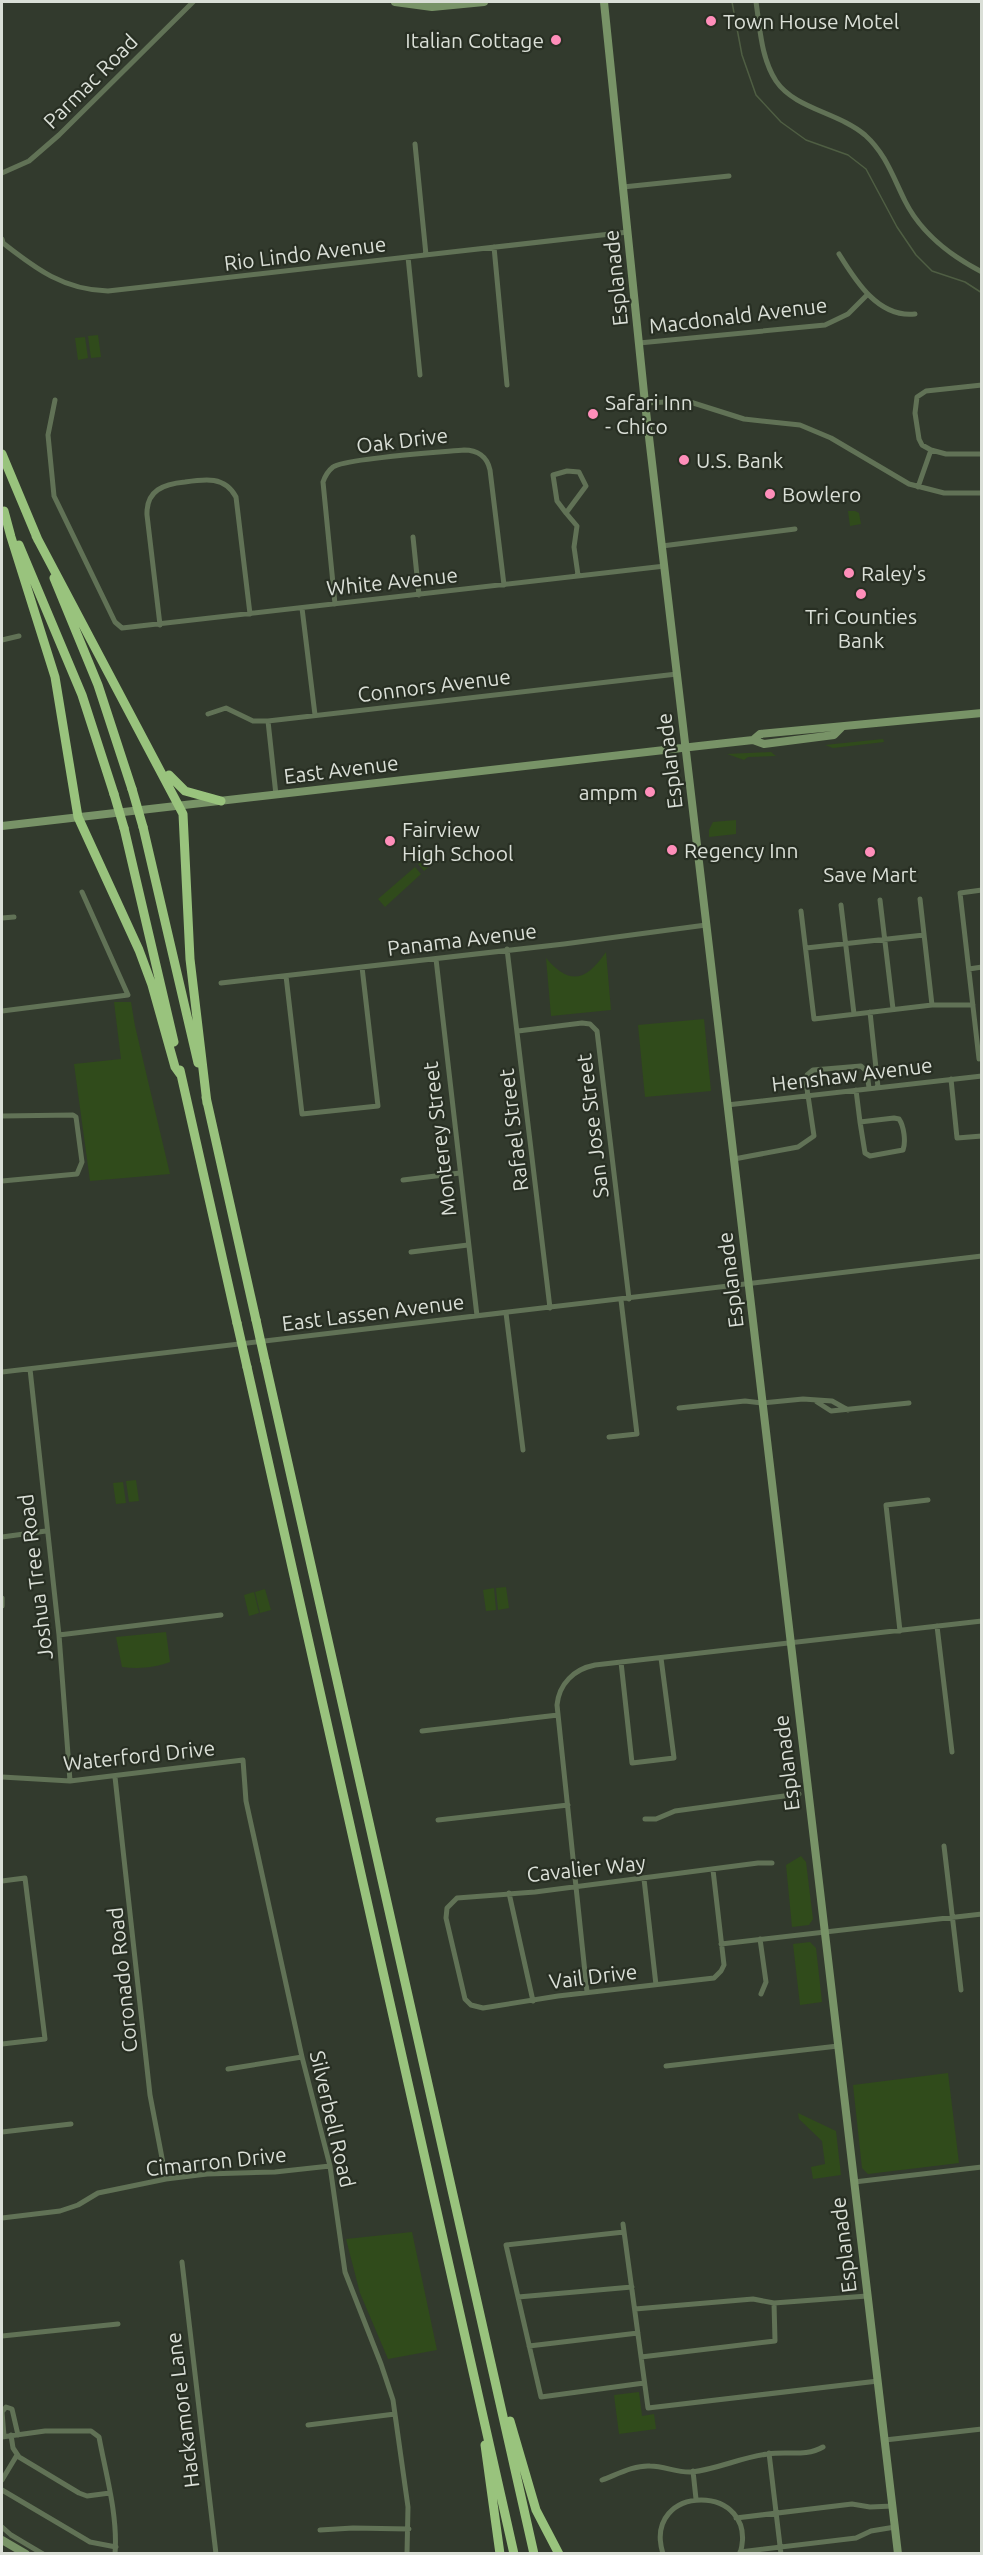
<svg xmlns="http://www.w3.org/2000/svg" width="983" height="2555" viewBox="0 0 983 2555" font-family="Ubuntu,sans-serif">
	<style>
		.green { fill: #304b1b }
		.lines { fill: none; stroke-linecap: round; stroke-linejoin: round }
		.stream { stroke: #4f5e43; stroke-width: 1.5 }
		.street { stroke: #617256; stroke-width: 5 }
		.secondary { stroke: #789367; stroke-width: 8 }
		.highway { stroke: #99c37d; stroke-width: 9 }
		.highway-bridge { stroke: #99c37d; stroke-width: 9 }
		.poi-dot { fill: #ff8eba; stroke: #282f23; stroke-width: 2 }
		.labels { text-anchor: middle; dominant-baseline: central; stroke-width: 4.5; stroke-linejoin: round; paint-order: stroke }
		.poi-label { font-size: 21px; fill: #dadfd7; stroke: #282f23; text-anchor: start }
		.street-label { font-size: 21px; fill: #dadfd7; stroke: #282f23 }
	</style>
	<rect width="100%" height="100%" fill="#323a2d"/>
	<path class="green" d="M 98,335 L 101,357 L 91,358 L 88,336 Z
		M 85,337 L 88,358 L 78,360 L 75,338 Z
		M 855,511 L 859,513 L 861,524 L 850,526 L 848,511 Z
		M 883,739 L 884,742 L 833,748 L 825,745 Z
		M 771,752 L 776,756 L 748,757 L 744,760 L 727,754 Z
		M 736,820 L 736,834 L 709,837 L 709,830 L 713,822 Z
		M 431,853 L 437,860 L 424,871 L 418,864 Z
		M 415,867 L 421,874 L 385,907 L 378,899 Z
		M 606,952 L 611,1010 L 551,1016 L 546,958 C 570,986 586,981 606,952 Z
		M 114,1002 L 131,1002 L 135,1026 L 170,1174 L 90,1181 L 74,1064 L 121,1059 Z
		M 704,1019 L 711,1091 L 645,1097 L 638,1025 Z
		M 136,1480 L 139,1501 L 129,1502 L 126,1481 Z
		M 123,1482 L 126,1503 L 116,1504 L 113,1483 Z
		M 506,1587 L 509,1608 L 498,1610 L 496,1588 Z
		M 494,1588 L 496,1610 L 486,1611 L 483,1590 Z
		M 265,1589 L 271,1610 L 260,1613 L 255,1592 Z
		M 254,1592 L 259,1613 L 249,1616 L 244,1595 Z
		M 166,1632 L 170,1662 C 153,1668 139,1669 122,1667 L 116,1637 Z
		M 801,1856 L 806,1862 L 813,1919 L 809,1925 L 792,1927 L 786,1865 Z
		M 810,1942 L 816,1948 L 822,2002 L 800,2005 L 793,1944 Z
		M 948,2073 L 959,2163 L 868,2174 L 862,2168 L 853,2085 Z
		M 798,2113 L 836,2131 L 841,2175 L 813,2179 L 811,2167 L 825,2164 L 822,2141 L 799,2119 Z
		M 412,2232 L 437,2350 L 388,2359 L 360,2293 L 346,2239 Z
		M 639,2392 L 642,2416 L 654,2414 L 656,2429 L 619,2434 L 614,2395 Z"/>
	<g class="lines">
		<path class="stream" d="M 732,2 L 742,55 L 756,95 L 781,122 L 806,140 L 848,155 L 866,169 L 897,227 L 916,255 L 932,271 L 965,282 L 982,293"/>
		<path class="street" d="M 756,2 C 760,28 761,58 776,81 C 795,109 838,112 865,135 C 886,154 893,177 905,201 C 921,233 951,256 982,272
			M 415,144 L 426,255
			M 2,173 L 29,161 L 59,135 L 193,2
			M 623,187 L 729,176
			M 2,239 L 3,243 C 36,269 64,290 108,291 L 628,232
			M 494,247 L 507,385
			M 839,254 C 855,280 878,318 915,314
			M 408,257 L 420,375
			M 639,343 L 825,325 L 848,314 L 868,294
			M 982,385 L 926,391 L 917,397 L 915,413 L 919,439 L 922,445 L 931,450 L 946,454 L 982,454
			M 55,400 L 48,435 L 54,496 L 115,622 L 122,628 L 665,566
			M 645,403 L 687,401 L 744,419 L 800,425 L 831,438 L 909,484 L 944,493 L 982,493
			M 567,471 L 579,472 L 586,486 L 566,513 L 557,501 L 553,475 Z
			M 918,487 L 931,450
			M 566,513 L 577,526 L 574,547 L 578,575
			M 413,537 L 419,595
			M 662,546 L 795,529
			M 335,604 L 323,482 C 325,476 328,471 333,467 C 346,458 442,452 464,450 C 477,450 487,456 490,470 L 504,585
			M 302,608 L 315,715
			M 160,625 L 147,515 C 146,490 164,484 185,482 C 205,479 225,476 236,497 L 250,614
			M 2,640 L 19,636
			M 208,714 L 226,708 L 253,721 L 268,721 L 677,674
			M 268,721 L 276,795
			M 982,890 L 960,893 L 979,1059 L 982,1058
			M 920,899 L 932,1005
			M 880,900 L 893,1009
			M 841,905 L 854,1014
			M 801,911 L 814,1019 L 932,1005 L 973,1005
			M 2,918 L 14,917
			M 806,948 L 924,935
			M 507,949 L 550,1308
			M 436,959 L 477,1316
			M 969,969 L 982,967
			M 286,976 L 302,1114 L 378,1106 L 362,967
			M 221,983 L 564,944 L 706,925
			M 2,1011 L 128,995 L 82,892
			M 870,1012 L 878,1087
			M 518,1031 L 582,1023 L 590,1024 L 597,1031 L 629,1299
			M 951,1079 L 957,1138 L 982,1136
			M 856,1090 L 860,1122
			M 727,1105 L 982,1076
			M 2,1116 L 73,1115 L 76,1117 L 82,1162 L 77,1174 L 2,1181
			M 894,1118 L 899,1119 C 904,1126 906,1142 903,1150 L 870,1156 L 865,1153 L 860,1122 Z
			M 734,1159 L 798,1147 L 814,1136 L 806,1082 L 807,1075 L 813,1070 L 861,1066 L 867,1072 L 869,1088
			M 403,1180 L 460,1173
			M 411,1252 L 468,1245
			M 506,1313 L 523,1450
			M 30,1369 L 59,1635 L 70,1781
			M 2,1372 L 982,1256
			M 817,1402 L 831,1411 L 909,1403
			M 679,1408 L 745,1401 L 762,1403 L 803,1399 L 832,1401 L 848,1410
			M 609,1437 L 637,1434 L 621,1300
			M 2,1537 L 46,1531
			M 2,1598 L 2,1606
			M 937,1626 L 952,1752
			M 900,1631 L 886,1505 L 928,1500
			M 59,1635 L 221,1615
			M 621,1662 L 632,1763 L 674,1758 L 661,1658
			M 422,1731 L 558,1715
			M 2,1777 L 70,1781 L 243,1760 L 246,1801 L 302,2057 L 330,2166 L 345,2272 L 381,2364 L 393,2400 L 408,2507 L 407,2554
			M 115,1777 L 150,2095 L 166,2179
			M 645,1819 L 656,1819 L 675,1811 L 799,1794
			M 438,1820 L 568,1805
			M 944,1846 L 961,1990
			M 713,1870 L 724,1965 L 721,1971 L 714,1978 L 558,1996 L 483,2008 L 471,2005 L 465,1999 L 446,1918 L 447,1908 L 457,1898 L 535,1892 L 758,1863 L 772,1863
			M 644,1879 L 656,1985
			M 2,1881 L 25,1878 L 45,2039 L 2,2044
			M 509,1893 L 533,2001
			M 760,1939 L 766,1982 L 761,1994
			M 721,1944 L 982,1914
			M 587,1992 L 557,1705 C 559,1684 574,1669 595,1665 L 982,1621
			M 666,2066 L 838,2046
			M 228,2069 L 302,2057
			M 2,2132 L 71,2124
			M 854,2182 L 982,2167
			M 2,2218 L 60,2211 L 78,2205 L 98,2193 L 166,2179 L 207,2174 L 275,2172 L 330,2166
			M 623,2224 L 648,2408 L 878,2381
			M 624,2232 L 506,2245 L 541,2397 L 644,2383
			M 182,2262 L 216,2554
			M 518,2297 L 632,2287
			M 635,2309 L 753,2299 L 774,2303 L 867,2296
			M 2,2336 L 118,2324
			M 529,2346 L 638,2333
			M 641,2357 L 775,2341 L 774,2303
			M 308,2425 L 395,2414
			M 11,2435 L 13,2448 L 19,2457 L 79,2493 L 87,2496 L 110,2493
			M 4,2436 L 2,2412 L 6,2407 L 12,2409 L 18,2435
			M 2,2437 L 45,2431 L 91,2431 L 99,2437 C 106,2475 118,2515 115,2554
			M 885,2440 L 982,2429
			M 769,2453 L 781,2554
			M 693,2471 L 696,2499
			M 2,2480 L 17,2455
			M 602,2480 C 616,2475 634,2465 650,2466 C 665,2466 677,2473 692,2472 C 718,2469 742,2457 768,2454 C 787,2451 806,2457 823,2447
			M 2,2490 L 90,2542 L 116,2547
			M 736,2518 L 852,2504 L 870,2507 L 893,2506
			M 2,2527 L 11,2535 L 43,2554
			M 320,2530 L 353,2528 L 409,2529
			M 740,2552 L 856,2538 L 871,2531 L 895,2527
			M 663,2554 C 641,2482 761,2482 740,2554"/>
		<path class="secondary" d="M 395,2 L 432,7 L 484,2
			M 604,2 L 645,403 L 898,2554
			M 753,740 L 760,734 L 982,713
			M 2,826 L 699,746 L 753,740 L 764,744 L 834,735 L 841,728
			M 2,2540 L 26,2554"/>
		<path class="highway" d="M 2,454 L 38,540
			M 4,511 L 11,537 L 55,677 L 78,817 L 139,950 L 152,985 L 175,1067 L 180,1074
			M 36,536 L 183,814 L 190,959 L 207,1103
			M 19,545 L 82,695 L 114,794
			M 54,578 L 98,685 L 132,789
			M 169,775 L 185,791 L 221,801
			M 143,827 L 198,1063
			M 124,828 L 174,1042
			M 180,1070 L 237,1323
			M 206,1097 L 256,1320
			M 265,1361 L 534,2554
			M 247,1367 L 514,2554
			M 510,2421 L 536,2510 L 559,2554
			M 485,2445 L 500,2554"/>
		<path class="highway-bridge" d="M 132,789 L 143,827
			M 114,794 L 124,828
			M 256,1320 L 265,1361
			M 237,1323 L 247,1367"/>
	</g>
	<g class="poi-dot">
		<circle cx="711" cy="21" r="6"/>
		<circle cx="556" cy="40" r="6"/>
		<circle cx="593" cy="414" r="6"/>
		<circle cx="684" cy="460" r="6"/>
		<circle cx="770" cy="494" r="6"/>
		<circle cx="849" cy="573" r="6"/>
		<circle cx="861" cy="594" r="6"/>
		<circle cx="650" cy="792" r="6"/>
		<circle cx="390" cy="841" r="6"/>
		<circle cx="672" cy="850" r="6"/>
		<circle cx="870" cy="852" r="6"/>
	</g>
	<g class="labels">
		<g class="poi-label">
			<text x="723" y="21">Town House Motel</text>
			<text x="544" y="40" text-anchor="end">Italian Cottage</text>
			<text x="605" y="402">Safari Inn<tspan x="605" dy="24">- Chico</tspan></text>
			<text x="696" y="460">U.S. Bank</text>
			<text x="782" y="494">Bowlero</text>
			<text x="861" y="573">Raley's</text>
			<text x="861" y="616" text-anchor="middle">Tri Counties<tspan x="861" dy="24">Bank</tspan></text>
			<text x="638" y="792" text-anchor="end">ampm</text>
			<text x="402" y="829">Fairview<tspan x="402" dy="24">High School</tspan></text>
			<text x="684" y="850">Regency Inn</text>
			<text x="870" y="874" text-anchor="middle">Save Mart</text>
		</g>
		<g class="street-label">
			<text transform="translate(90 81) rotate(-45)">Parmac Road</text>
			<text transform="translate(305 253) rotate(-7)">Rio Lindo Avenue</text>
			<text transform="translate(615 278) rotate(-96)">Esplanade</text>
			<text transform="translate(738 315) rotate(-7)">Macdonald Avenue</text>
			<text transform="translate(402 440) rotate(-7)">Oak Drive</text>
			<text transform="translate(392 581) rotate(-6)">White Avenue</text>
			<text transform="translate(434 685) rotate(-7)">Connors Avenue</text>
			<text transform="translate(669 761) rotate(-97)">Esplanade</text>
			<text transform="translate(341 769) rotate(-7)">East Avenue</text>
			<text transform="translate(462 939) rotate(-7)">Panama Avenue</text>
			<text transform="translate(852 1074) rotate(-7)">Henshaw Avenue</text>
			<text transform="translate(592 1126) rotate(-97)">San Jose Street</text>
			<text transform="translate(513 1130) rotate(-97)">Rafael Street</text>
			<text transform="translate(439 1139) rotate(-97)">Monterey Street</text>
			<text transform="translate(730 1280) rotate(-97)">Esplanade</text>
			<text transform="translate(373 1312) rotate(-7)">East Lassen Avenue</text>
			<text transform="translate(35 1577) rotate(-97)">Joshua Tree Road</text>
			<text transform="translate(139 1755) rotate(-6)">Waterford Drive</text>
			<text transform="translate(786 1763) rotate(-97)">Esplanade</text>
			<text transform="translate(586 1868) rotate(-6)">Cavalier Way</text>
			<text transform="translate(593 1976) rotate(-7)">Vail Drive</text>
			<text transform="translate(122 1980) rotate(-96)">Coronado Road</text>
			<text transform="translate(333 2119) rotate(77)">Silverbell Road</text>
			<text transform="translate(216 2161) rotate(-6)">Cimarron Drive</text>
			<text transform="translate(843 2245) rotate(-97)">Esplanade</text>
			<text transform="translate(182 2410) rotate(-97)">Hackamore Lane</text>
		</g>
	</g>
	<rect width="983" height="2555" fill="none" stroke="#dadfd7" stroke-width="6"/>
</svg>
